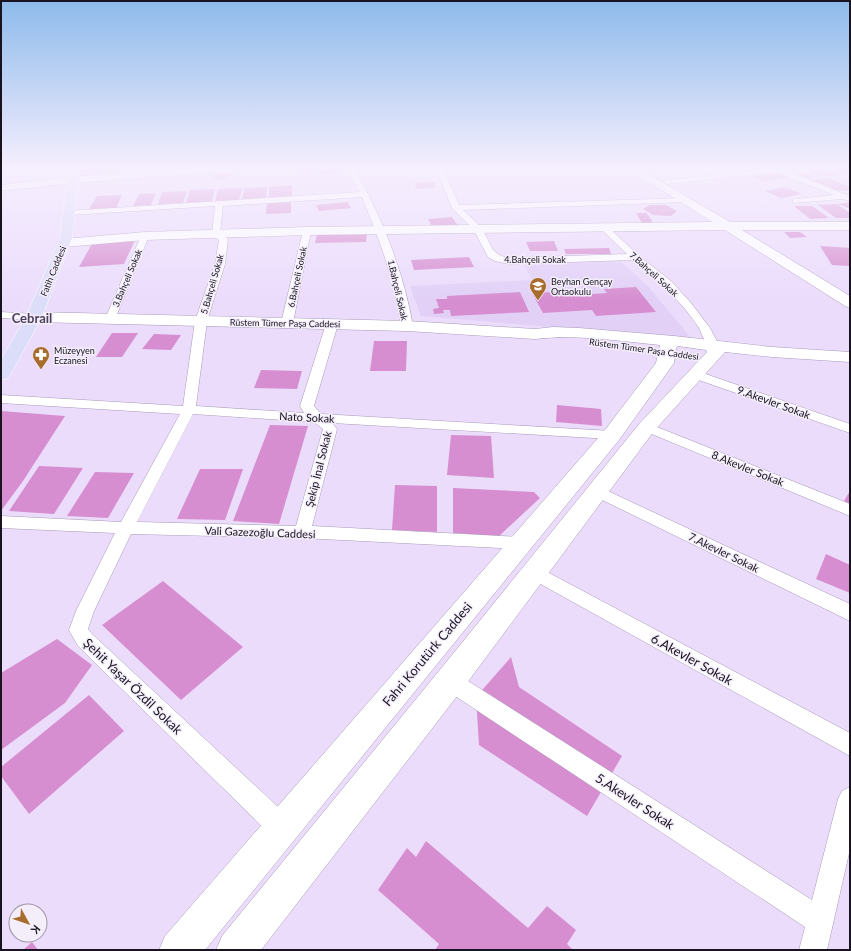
<svg xmlns="http://www.w3.org/2000/svg" width="851" height="951" viewBox="0 0 851 951" font-family="Lato,sans-serif">
	<style>
		.built { fill: #e2d0f7 }
		.building { fill: #d68ed0 }
		.lines { fill: none; stroke-linecap: round; stroke-linejoin: round }
		.street-casing { stroke: #a89ab8; stroke-width: 1 }
		.secondary-casing { stroke: #a89ab8; stroke-width: 1 }
		.primary-casing { stroke: #fff; stroke-width: 1 }
		.street { fill: #fff; fill-rule: evenodd }
		.secondary { fill: #fff; fill-rule: evenodd }
		.primary { fill: #dcddf8; fill-rule: evenodd }
		.labels { text-anchor: middle; dominant-baseline: central; stroke-width: 3; stroke-linejoin: round; paint-order: stroke }
		.far-street-label { font-size: 9px; fill: #18131e; stroke: #f4eefb }
		.far-poi-label { font-size: 9px; fill: #18131e; stroke: #f4eefb; text-anchor: start }
		.street-label { font-size: 11px; fill: #18131e; stroke: #f4eefb }
		.far-district-label { font-size: 13px; font-weight: bold; fill: #4d405a; stroke: #f4eefb }
		.near-street-label { font-size: 13px; fill: #18131e; stroke: #f4eefb }
	</style>
	<rect width="100%" height="100%" fill="#ebdcfc"/>
	<path class="built" d="M 620,261 L 646,284 L 692,339 L 421,316 L 410,286 L 532,280 L 524,264 Z"/>
	<path class="building" d="M 81,168 L 122,168 L 122,171 L 83,173 Z
		M 299,168 L 337,168 L 339,173 L 323,175 L 321,171 L 300,173 Z
		M 820,168 L 825,168 L 837,176 L 819,176 L 807,169 Z
		M 845,169 L 850,174 L 843,174 L 836,170 Z
		M 218,173 L 226,173 L 234,174 L 221,180 L 211,178 L 215,177 L 211,176 Z
		M 779,173 L 789,178 L 761,181 L 751,176 Z
		M 797,173 L 808,174 L 815,178 L 805,178 Z
		M 828,178 L 850,187 L 850,190 L 836,191 L 810,180 Z
		M 434,182 L 436,187 L 416,189 L 415,183 Z
		M 292,185 L 292,197 L 269,198 L 269,187 Z
		M 267,187 L 266,198 L 242,200 L 244,188 Z
		M 785,187 L 802,194 L 781,198 L 765,191 Z
		M 242,188 L 239,200 L 215,201 L 218,189 Z
		M 215,189 L 212,201 L 186,203 L 190,190 Z
		M 187,191 L 183,203 L 158,204 L 162,192 Z
		M 156,193 L 151,205 L 133,206 L 139,194 Z
		M 122,195 L 116,208 L 89,209 L 97,196 Z
		M 291,202 L 291,213 L 266,214 L 267,203 Z
		M 348,202 L 351,208 L 319,211 L 316,205 Z
		M 850,202 L 850,209 L 838,204 L 849,202 Z
		M 837,204 L 850,213 L 850,218 L 836,218 L 818,205 Z
		M 650,205 L 666,205 L 677,211 L 671,216 L 653,215 L 643,209 Z
		M 794,206 L 812,206 L 829,218 L 810,219 Z
		M 636,213 L 647,213 L 653,223 L 642,223 Z
		M 452,217 L 458,226 L 433,228 L 428,219 Z
		M 784,232 L 800,232 L 807,237 L 790,238 Z
		M 367,233 L 366,242 L 315,243 L 317,234 Z
		M 135,240 L 124,264 L 79,267 L 93,242 Z
		M 554,241 L 558,251 L 530,251 L 526,242 Z
		M 820,246 L 850,248 L 850,266 L 832,265 Z
		M 609,248 L 611,254 L 566,254 L 564,249 Z
		M 469,257 L 474,267 L 414,270 L 411,260 Z
		M 636,287 L 656,312 L 596,316 L 592,310 L 543,313 L 532,293 L 576,291 L 579,295 L 607,293 L 604,289 Z
		M 520,292 L 529,312 L 451,316 L 450,310 L 443,310 L 444,313 L 434,314 L 433,309 L 439,308 L 436,299 L 447,299 L 447,296 Z
		M 112,333 L 138,333 L 122,357 L 96,357 Z
		M 154,334 L 181,335 L 171,350 L 142,349 Z
		M 374,341 L 407,341 L 406,371 L 370,371 Z
		M 261,370 L 302,371 L 297,389 L 254,388 Z
		M 557,405 L 601,409 L 602,426 L 556,422 Z
		M 1,411 L 65,416 L 23,481 L 1,511 Z
		M 270,425 L 308,426 L 279,524 L 233,521 Z
		M 451,435 L 491,436 L 494,478 L 447,475 Z
		M 39,466 L 83,468 L 54,514 L 9,511 Z
		M 200,469 L 243,469 L 225,520 L 177,519 Z
		M 95,472 L 134,473 L 108,518 L 67,516 Z
		M 395,485 L 437,486 L 437,532 L 392,530 Z
		M 453,488 L 534,492 L 540,498 L 499,536 L 453,533 Z
		M 850,491 L 850,504 L 844,501 Z
		M 826,554 L 850,565 L 850,593 L 816,579 Z
		M 163,581 L 243,647 L 181,700 L 102,625 Z
		M 57,639 L 92,665 L 65,703 L 1,750 L 1,673 Z
		M 511,657 L 519,687 L 622,756 L 587,816 L 479,745 L 476,697 Z
		M 89,695 L 124,731 L 29,814 L 1,776 L 1,767 Z
		M 426,841 L 528,928 L 547,906 L 576,930 L 567,944 L 573,950 L 435,950 L 439,944 L 378,890 L 407,848 L 416,857 Z
		M 32,942 L 38,950 L 23,950 Z"/>
	<g class="lines">
		<defs>
			<path id="street" d="M 347,168 L 354,168 C 382,217 403,270 413,326 L 407,329 L 401,326 C 394,278 380,241 362,197 L 223,206 L 220,233 L 228,239 L 225,264 L 207,321 L 196,406 L 304,413 L 300,406 L 326,324 L 332,321 L 338,324 L 314,406 L 321,414 L 612,431 L 617,432 L 619,435 L 617,438 L 612,439 L 332,423 L 337,429 L 312,526 L 520,537 L 526,539 L 528,543 L 526,547 L 520,549 L 302,538 L 131,534 L 94,611 L 88,629 L 92,634 L 291,819 L 294,828 L 291,837 L 282,840 L 273,837 L 78,646 L 69,630 L 76,611 L 115,533 L 1,528 L 1,516 L 121,522 L 180,414 L 1,403 L 1,395 L 183,406 L 195,321 L 215,264 L 219,240 L 212,234 L 215,206 L 70,215 L 66,213 L 67,211 L 360,192 ZM 193,414 L 314,422 L 323,429 L 296,526 L 137,522 Z
				M 436,168 L 443,168 L 459,205 L 689,198 L 690,200 L 686,202 L 463,210 C 469,216 476,221 481,228 C 492,242 488,254 509,258 L 627,254 L 599,227 L 600,225 L 606,225 L 638,255 L 671,281 L 691,303 L 710,328 L 719,345 L 717,347 L 709,347 C 705,342 702,335 699,328 C 682,301 657,280 633,260 L 509,264 L 495,261 L 488,257 L 474,230 L 452,208 Z
				M 703,168 L 712,168 L 722,175 L 779,168 L 850,196 L 850,201 L 842,199 L 793,203 L 793,199 L 796,199 L 834,195 L 776,172 L 667,184 L 663,182 L 667,180 L 713,176 Z
				M 800,168 L 808,168 L 813,172 L 809,174 Z
				M 307,228 L 311,231 L 293,323 L 287,326 L 281,323 L 303,231 Z
				M 145,233 L 149,236 L 115,319 L 114,321 L 106,321 L 105,319 L 141,236 Z
				M 1,312 L 34,314 L 39,317 L 34,320 L 1,318 Z
				M 697,371 L 850,424 L 850,433 L 693,378 L 691,375 L 693,372 Z
				M 647,423 L 850,504 L 850,516 L 642,430 L 640,427 L 642,424 Z
				M 597,486 L 850,604 L 850,621 L 592,495 L 589,491 L 592,487 Z
				M 534,565 L 850,733 L 850,756 L 528,577 L 525,572 L 528,567 Z
				M 450,672 L 457,674 L 812,900 L 838,799 L 842,791 L 850,787 L 850,849 L 827,950 L 799,950 L 805,927 L 443,688 L 440,681 L 443,674 Z"/>
			<path id="secondary" d="M 185,168 L 236,168 L 231,171 L 72,183 L 1,191 L 1,185 L 72,177 Z
				M 625,168 L 638,168 L 730,222 L 850,222 L 850,230 L 742,230 L 850,296 L 850,308 L 845,306 L 725,230 L 307,235 L 145,240 L 64,247 L 59,246 L 57,243 L 59,240 L 64,239 L 145,232 L 307,227 L 713,222 Z
				M 34,312 L 407,321 L 535,329 L 553,327 L 579,328 L 674,336 L 772,347 L 850,352 L 850,362 L 772,357 L 725,352 L 654,431 L 461,691 L 261,950 L 216,950 L 222,936 L 439,671 L 640,423 L 707,352 L 706,350 L 678,346 L 676,348 L 674,363 L 619,440 L 205,950 L 159,950 L 165,936 L 605,430 L 656,363 L 660,345 C 619,341 576,334 535,339 L 407,331 L 34,322 L 28,320 L 26,317 L 28,314 Z"/>
			<path id="primary" d="M 69,168 L 79,168 L 72,238 L 42,317 L 10,375 L 7,379 L 1,380 L 1,360 L 26,317 L 60,238 Z"/>
		</defs>
		<use href="#street" class="street-casing"/>
		<use href="#secondary" class="secondary-casing"/>
		<use href="#primary" class="primary-casing"/>
		<use href="#street" class="street"/>
		<use href="#secondary" class="secondary"/>
		<use href="#primary" class="primary"/>
	</g>
	<linearGradient id="sky" x2="0" y2="1"><stop stop-color="#8dbaeb"/><stop offset="0.56" stop-color="#f6effe"/><stop offset="1" stop-color="#f6effe" stop-opacity="0"/></linearGradient>
	<rect width="851" height="301" fill="url(#sky)"/>
	<defs>
		<symbol id="school-pin" viewBox="-11 -11 22 30"><path d="M0 17L-7.5 6A9.5 9.5 0 1 1 7.5 6Z" fill="#a86c2e" stroke="#f4eefb"/><path d="M0-5L7-2L0 1L-7-2ZM-4 1L0 2.5L4 1V4Q0 6-4 4Z" fill="#fff"/></symbol>
		<symbol id="pharmacy-pin" viewBox="-11 -11 22 30"><path d="M0 17L-7.5 6A9.5 9.5 0 1 1 7.5 6Z" fill="#a86c2e" stroke="#f4eefb"/><path d="M-2-6h4v4h4v4h-4v4h-4v-4h-4v-4h4Z" fill="#fff"/></symbol>
	</defs>
	<g fill-rule="evenodd">
		<use href="#school-pin" x="528" y="276" width="20" height="27"/>
		<use href="#pharmacy-pin" x="31" y="345" width="20" height="27"/>
	</g>
	<g class="labels">
		<g class="far-street-label">
			<text x="535" y="259">4.Bahçeli Sokak</text>
			<text transform="translate(53 271) rotate(-68)">Fatih Caddesi</text>
			<text transform="translate(654 274) rotate(42)">7.Bahçeli Sokak</text>
			<text transform="translate(297 277) rotate(-78)">6.Bahçeli Sokak</text>
			<text transform="translate(127 278) rotate(-67)">3.Bahçeli Sokak</text>
			<text transform="translate(212 284) rotate(-74)">5.Bahçeli Sokak</text>
			<text transform="translate(398 290) rotate(77)">1.Bahçeli Sokak</text>
			<text transform="translate(285 323) rotate(1)">Rüstem Tümer Paşa Caddesi</text>
			<text transform="translate(644 349) rotate(8)">Rüstem Tümer Paşa Caddesi</text>
		</g>
		<g class="far-poi-label">
			<text x="551" y="281">Beyhan Gençay<tspan x="551" dy="10">Ortaokulu</tspan></text>
			<text x="54" y="350">Müzeyyen<tspan x="54" dy="10">Eczanesi</tspan></text>
		</g>
		<g class="street-label">
			<text transform="translate(774 402) rotate(20)">9.Akevler Sokak</text>
			<text transform="translate(307 417) rotate(3)">Nato Sokak</text>
			<text transform="translate(748 468) rotate(22)">8.Akevler Sokak</text>
			<text transform="translate(318 469) rotate(-76)">Şekip İnal Sokak</text>
			<text transform="translate(260 532) rotate(2)">Vali Gazezoğlu Caddesi</text>
			<text transform="translate(724 552) rotate(26)">7.Akevler Sokak</text>
		</g>
		<g class="far-district-label">
			<text x="32" y="318">Cebrail</text>
		</g>
		<g class="near-street-label">
			<text transform="translate(427 654) rotate(-50)">Fahri Korutürk Caddesi</text>
			<text transform="translate(692 659) rotate(29)">6.Akevler Sokak</text>
			<text transform="translate(133 686) rotate(44)">Şehit Yaşar Özdil Sokak</text>
			<text transform="translate(635 801) rotate(33)">5.Akevler Sokak</text>
		</g>
	</g>
	<rect width="851" height="951" fill="none" stroke="#18131e" stroke-width="4"/>
	<g transform="translate(28 923) rotate(130)"><circle r="19" fill="#f4eefb" stroke="#9c96a3"/>
	<path d="M0-3L7 15L0 10L-7 15Z" fill="#a86c2e"/>
	<text y="-6" font-size="11" font-weight="bold" text-anchor="middle" fill="#18131e">K</text>
	</g>
</svg>
